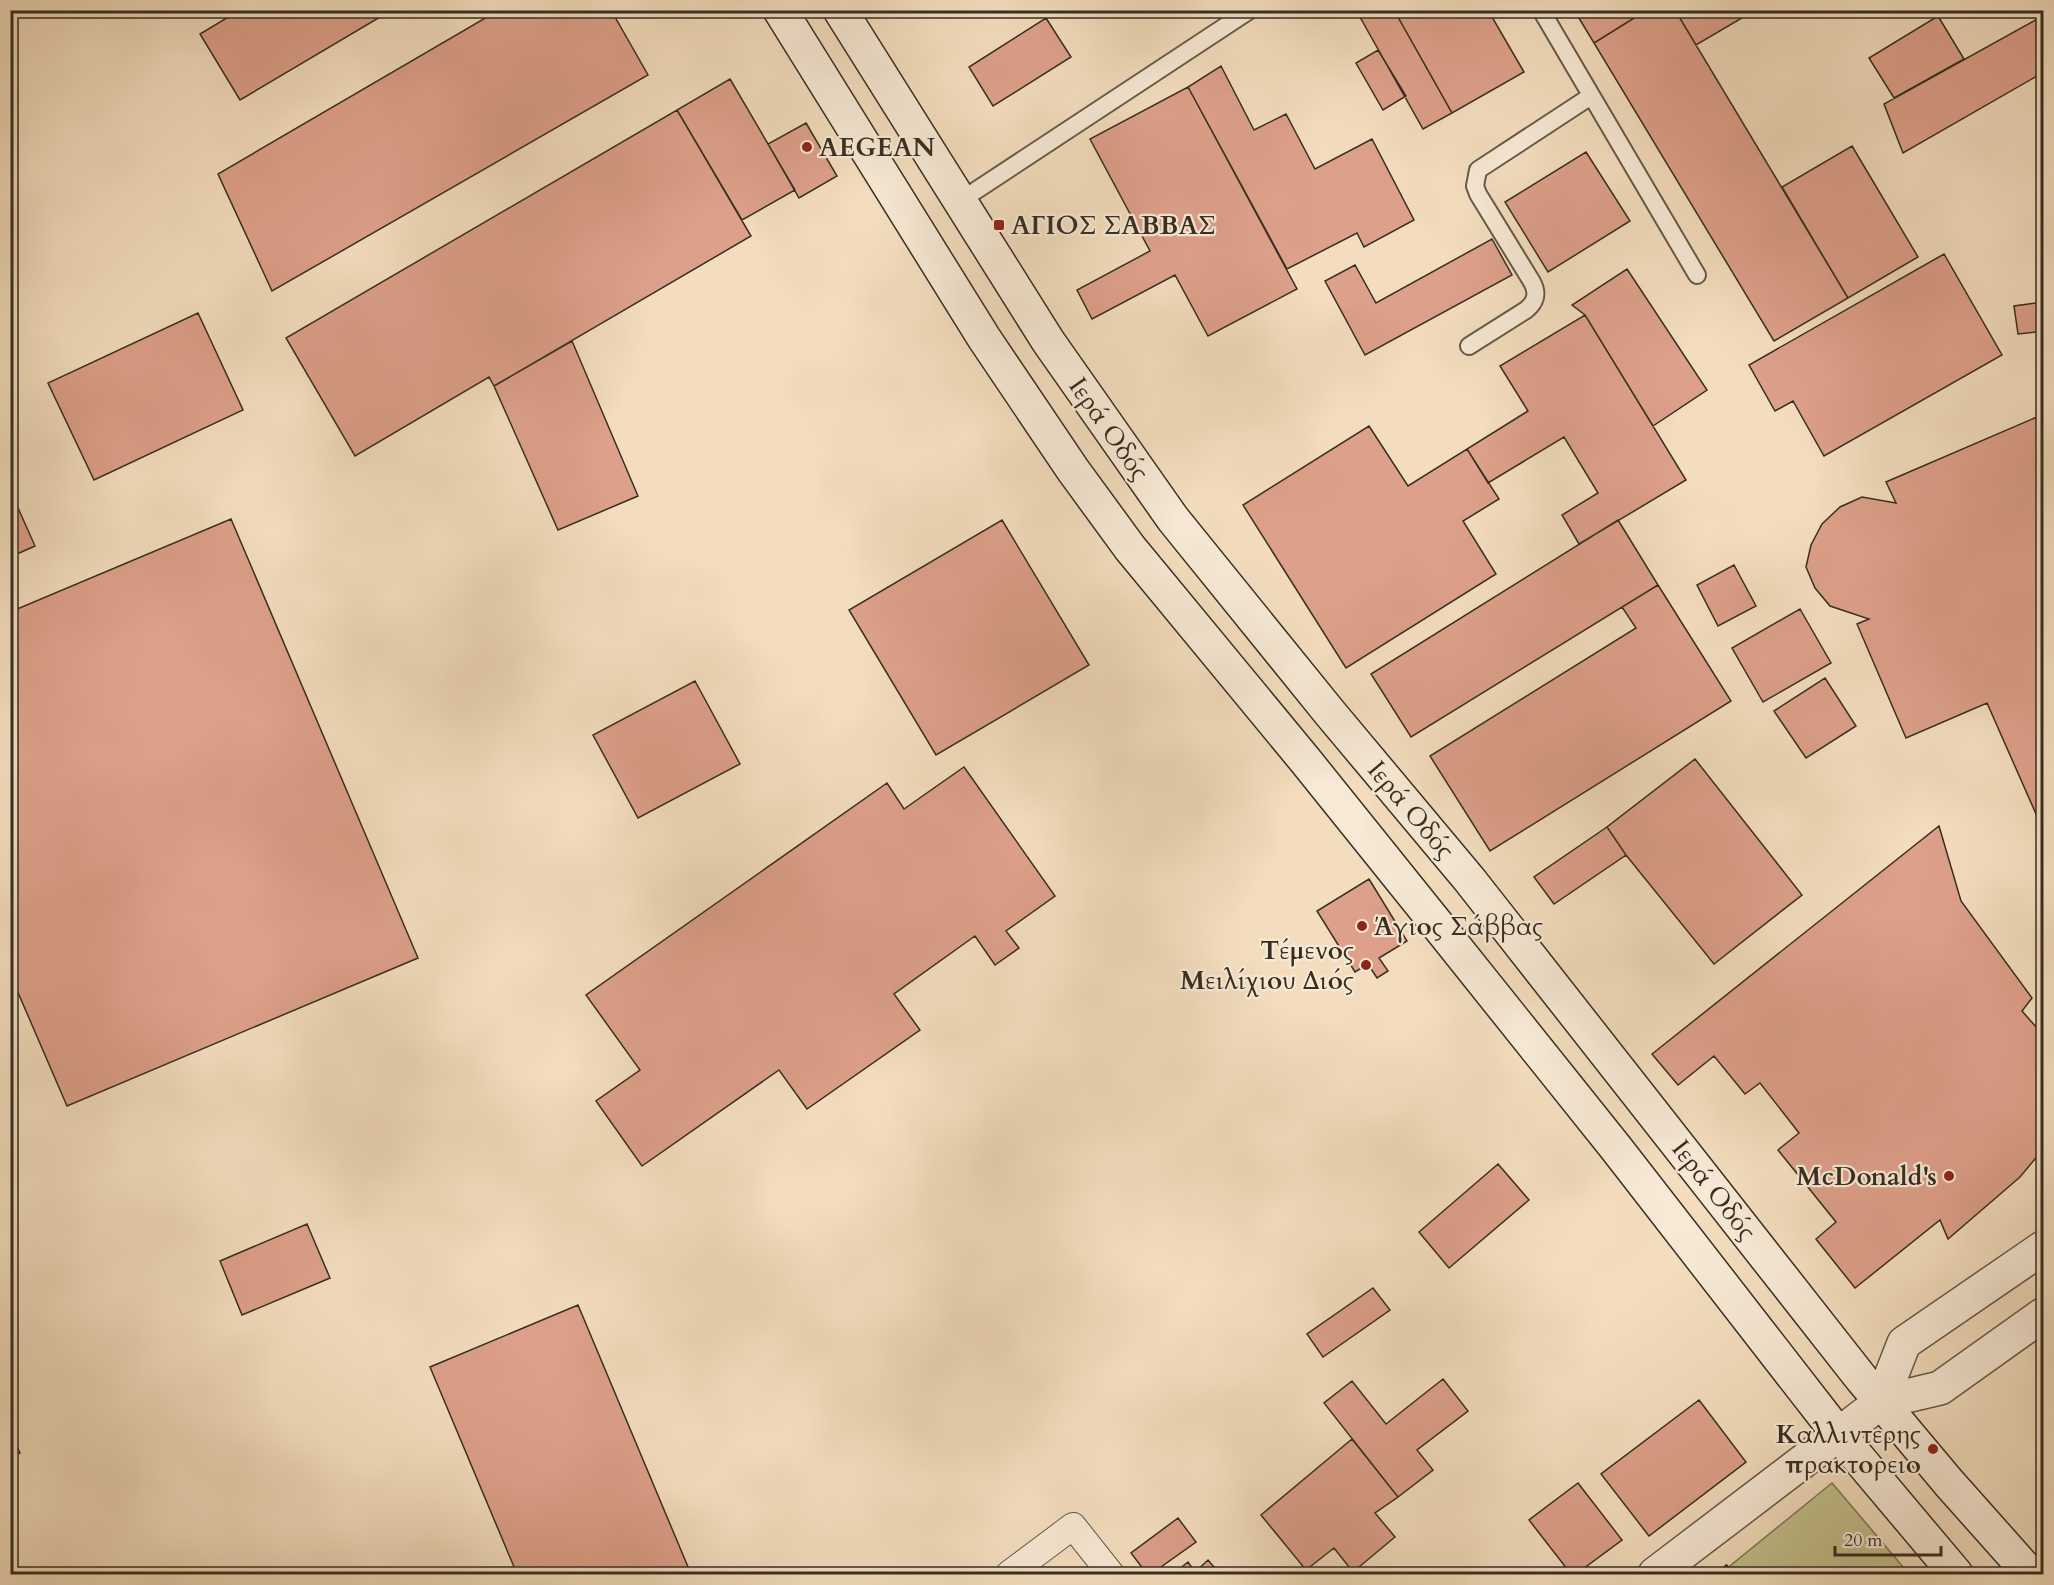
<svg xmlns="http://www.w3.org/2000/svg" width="2054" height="1585" viewBox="0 0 2054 1585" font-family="Cardo,serif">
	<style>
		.green { fill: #c2bf8c; stroke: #7c7657; stroke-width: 1.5 }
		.building { fill: #dda08a; stroke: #372e22; stroke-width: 1.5 }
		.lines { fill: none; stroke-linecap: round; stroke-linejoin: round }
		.service-casing { stroke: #665a49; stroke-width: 20 }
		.pedestrian-casing { stroke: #665a49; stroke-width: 28 }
		.tertiary-casing { stroke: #665a49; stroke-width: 36 }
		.secondary-casing { stroke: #372e22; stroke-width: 36 }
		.path { stroke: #372e22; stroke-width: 4; stroke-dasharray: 4.5 3; stroke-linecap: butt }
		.service { stroke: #f7e9d5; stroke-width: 16 }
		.pedestrian { stroke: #f7e9d5; stroke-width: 26 }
		.tertiary { stroke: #f7e9d5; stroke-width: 33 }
		.secondary { stroke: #f7e9d5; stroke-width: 33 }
		.poi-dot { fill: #8f2418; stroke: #f7e9d5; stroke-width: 2 }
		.labels { text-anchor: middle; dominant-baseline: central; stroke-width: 4.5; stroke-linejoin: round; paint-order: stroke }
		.poi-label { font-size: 26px; font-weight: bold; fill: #372e22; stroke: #f7e9d5; text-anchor: start }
		.street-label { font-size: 26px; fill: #372e22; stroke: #f7e9d5 }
	</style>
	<rect width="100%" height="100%" fill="#f3ddbe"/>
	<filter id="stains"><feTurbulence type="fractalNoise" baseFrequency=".00333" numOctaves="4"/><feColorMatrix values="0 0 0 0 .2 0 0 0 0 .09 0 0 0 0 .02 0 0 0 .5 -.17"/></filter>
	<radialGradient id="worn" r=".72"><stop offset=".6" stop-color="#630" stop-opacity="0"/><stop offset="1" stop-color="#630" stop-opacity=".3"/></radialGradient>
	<path class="green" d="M 1832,1483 L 1909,1574 L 1720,1574 Z"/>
	<path class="building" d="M 240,10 L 392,10 L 240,100 L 200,34 Z
		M 499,10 L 611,10 L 648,75 L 272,291 L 218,174 Z
		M 1356,10 L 1394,10 L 1452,113 L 1423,129 Z
		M 1394,10 L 1488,10 L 1524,72 L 1452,113 Z
		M 1574,10 L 1647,10 L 1594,43 Z
		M 1647,10 L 1675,10 L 1848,298 L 1774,341 L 1594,43 Z
		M 1675,10 L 1752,10 L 1752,12 L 1696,45 Z
		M 2035,10 L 2044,10 L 2044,27 L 2039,18 Z
		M 1938,16 L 1964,59 L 1894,98 L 1869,58 Z
		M 1046,18 L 1071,57 L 993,106 L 969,67 Z
		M 2039,18 L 2044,27 L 2044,72 L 1903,153 L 1884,104 Z
		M 1378,50 L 1406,96 L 1383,110 L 1356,63 Z
		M 1221,66 L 1254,130 L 1286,114 L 1315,169 L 1372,139 L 1414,220 L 1364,247 L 1357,233 L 1287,269 L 1188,87 Z
		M 730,79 L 795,190 L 742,220 L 677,110 Z
		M 1188,87 L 1297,289 L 1208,336 L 1175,275 L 1092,319 L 1077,290 L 1150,251 L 1090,139 Z
		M 677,110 L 751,236 L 494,386 L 489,377 L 355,456 L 286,338 Z
		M 806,123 L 837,176 L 799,198 L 768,144 Z
		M 1852,146 L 1918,257 L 1848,298 L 1782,187 Z
		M 1586,152 L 1630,221 L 1548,272 L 1505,202 Z
		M 1492,239 L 1512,275 L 1365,355 L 1325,281 L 1355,265 L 1376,303 Z
		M 1944,254 L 2002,355 L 1824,456 L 1793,401 L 1775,411 L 1749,365 Z
		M 1627,269 L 1707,390 L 1653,426 L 1585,315 L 1572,305 Z
		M 2044,302 L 2044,331 L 2018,334 L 2014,306 Z
		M 198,313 L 243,410 L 94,480 L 48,383 Z
		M 1585,315 L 1686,480 L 1579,544 L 1562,515 L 1598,493 L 1564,437 L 1488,483 L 1467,449 L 1528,411 L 1500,366 Z
		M 572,341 L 638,496 L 558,530 L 494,386 Z
		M 2044,414 L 2044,832 L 1987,703 L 1906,738 L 1857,624 L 1869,619 L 1830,606 L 1815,588 L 1806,567 L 1811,545 L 1822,524 L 1840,507 L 1862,497 L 1896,503 L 1886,482 Z
		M 1369,426 L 1408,486 L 1467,449 L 1499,499 L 1463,521 L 1496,574 L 1346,668 L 1243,505 Z
		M 10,490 L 35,546 L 10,557 Z
		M 231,519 L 418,958 L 67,1106 L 10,974 L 10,612 Z
		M 1002,520 L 1089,665 L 936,755 L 849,610 Z
		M 1618,520 L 1658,585 L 1411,737 L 1371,674 Z
		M 1734,565 L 1756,606 L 1718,626 L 1697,585 Z
		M 1658,585 L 1731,701 L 1490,851 L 1430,756 L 1636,628 L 1622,607 Z
		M 1800,609 L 1831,663 L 1763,702 L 1732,648 Z
		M 1825,678 L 1856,726 L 1806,758 L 1774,711 Z
		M 695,681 L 740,764 L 638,818 L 593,735 Z
		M 1695,759 L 1802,895 L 1714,964 L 1626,855 L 1607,827 Z
		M 964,767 L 1055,896 L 1006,931 L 1019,948 L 995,965 L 975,936 L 894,994 L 920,1030 L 807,1109 L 779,1070 L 642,1166 L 596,1101 L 640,1070 L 586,995 L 887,783 L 904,809 Z
		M 1939,826 L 1961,901 L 2032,998 L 2022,1011 L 2044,1036 L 2044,1148 L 2020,1177 L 1948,1239 L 1940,1220 L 1855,1288 L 1816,1239 L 1836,1222 L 1778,1150 L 1799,1133 L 1760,1083 L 1745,1094 L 1714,1056 L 1678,1085 L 1652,1054 Z
		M 1607,827 L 1626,855 L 1554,904 L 1534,877 Z
		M 1369,879 L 1407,941 L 1379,958 L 1388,971 L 1377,978 L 1368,964 L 1355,972 L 1317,911 Z
		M 1498,1164 L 1529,1200 L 1449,1268 L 1419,1232 Z
		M 307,1224 L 330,1278 L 242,1315 L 220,1261 Z
		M 1373,1288 L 1390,1310 L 1323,1357 L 1307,1334 Z
		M 578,1305 L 691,1574 L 517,1574 L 430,1367 Z
		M 1443,1379 L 1468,1411 L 1417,1450 L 1433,1470 L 1398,1497 L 1324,1403 L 1352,1381 L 1386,1424 Z
		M 1699,1400 L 1746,1462 L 1649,1536 L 1601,1474 Z
		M 10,1430 L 20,1453 L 10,1457 Z
		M 1352,1439 L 1398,1497 L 1375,1513 L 1395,1537 L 1353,1572 L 1334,1548 L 1306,1570 L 1261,1515 Z
		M 1578,1483 L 1622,1540 L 1576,1574 L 1571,1574 L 1529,1520 Z
		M 1178,1518 L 1196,1542 L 1151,1574 L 1147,1574 L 1131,1553 Z
		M 1208,1560 L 1220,1574 L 1173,1574 L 1188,1562 L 1195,1572 Z
		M 1162,1567 L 1168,1574 L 1151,1574 Z"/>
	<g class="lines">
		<defs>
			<path id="service" d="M 1541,10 L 1697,275
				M 960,201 L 1250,10
				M 1469,346 L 1526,310 C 1536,302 1538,293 1532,282 L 1478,194 L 1475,186 L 1478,170 L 1591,96"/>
			<path id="pedestrian" d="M 1009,1574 L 1073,1526 L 1111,1574"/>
			<path id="tertiary" d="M 1881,1402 L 1904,1343 L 2044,1247
				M 1655,1574 L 1881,1402 L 1940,1388 L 2044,1314"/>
			<path id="secondary" d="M 780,10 L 984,338 L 1073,470 L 1130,548 L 1305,760 L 1432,918 L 1616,1148 L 1839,1435 L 1956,1574
				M 840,10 L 1048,341 L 1173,519 L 1330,713 L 1469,879 L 1861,1378 L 1949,1483 L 2030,1574"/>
		</defs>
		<use href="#service" class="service-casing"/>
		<use href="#pedestrian" class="pedestrian-casing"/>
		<use href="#tertiary" class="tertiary-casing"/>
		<use href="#secondary" class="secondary-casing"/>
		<path class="path" d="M 1725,1565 L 1733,1574"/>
		<use href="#service" class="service"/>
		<use href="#pedestrian" class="pedestrian"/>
		<use href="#tertiary" class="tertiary"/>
		<use href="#secondary" class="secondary"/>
	</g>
	<g class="poi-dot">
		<circle cx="807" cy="147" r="6"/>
		<rect x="993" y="219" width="12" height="12" rx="3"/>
		<circle cx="1362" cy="926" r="6"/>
		<circle cx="1366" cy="965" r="6"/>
		<circle cx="1949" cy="1176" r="6"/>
		<circle cx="1933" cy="1449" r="6"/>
	</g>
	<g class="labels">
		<g class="poi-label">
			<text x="819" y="147">AEGEAN</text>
			<text x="1011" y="225">ΑΓΙΟΣ ΣΑΒΒΑΣ</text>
			<text x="1374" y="926">Άγιος Σάββας</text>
			<text x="1354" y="950" text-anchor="end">Τέμενος<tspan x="1354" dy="30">Μειλίχιου Διός</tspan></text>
			<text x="1937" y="1176" text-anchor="end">McDonald's</text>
			<text x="1921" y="1434" text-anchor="end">Καλλιντερης<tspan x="1921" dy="30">πρακτορειο</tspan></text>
		</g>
		<g class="street-label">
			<text transform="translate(1109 429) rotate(55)">Ιερά Οδός</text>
			<text transform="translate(1411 810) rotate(50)">Ιερά Οδός</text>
			<text transform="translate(1714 1190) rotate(52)">Ιερά Οδός</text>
		</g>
	</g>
	<rect width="2054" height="1585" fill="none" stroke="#f3ddbe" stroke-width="36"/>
	<rect x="12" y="12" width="2030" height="1561" fill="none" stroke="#372e22" stroke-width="3"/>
	<rect x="18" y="18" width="2018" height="1549" fill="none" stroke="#372e22" stroke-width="1.5"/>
	<path d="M1835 1546v9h106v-9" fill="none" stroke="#372e22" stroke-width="3"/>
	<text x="1844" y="1546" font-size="18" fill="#372e22" stroke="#f7e9d5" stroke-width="4.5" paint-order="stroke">20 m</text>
	<rect width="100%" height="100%" filter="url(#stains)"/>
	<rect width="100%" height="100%" fill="url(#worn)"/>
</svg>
